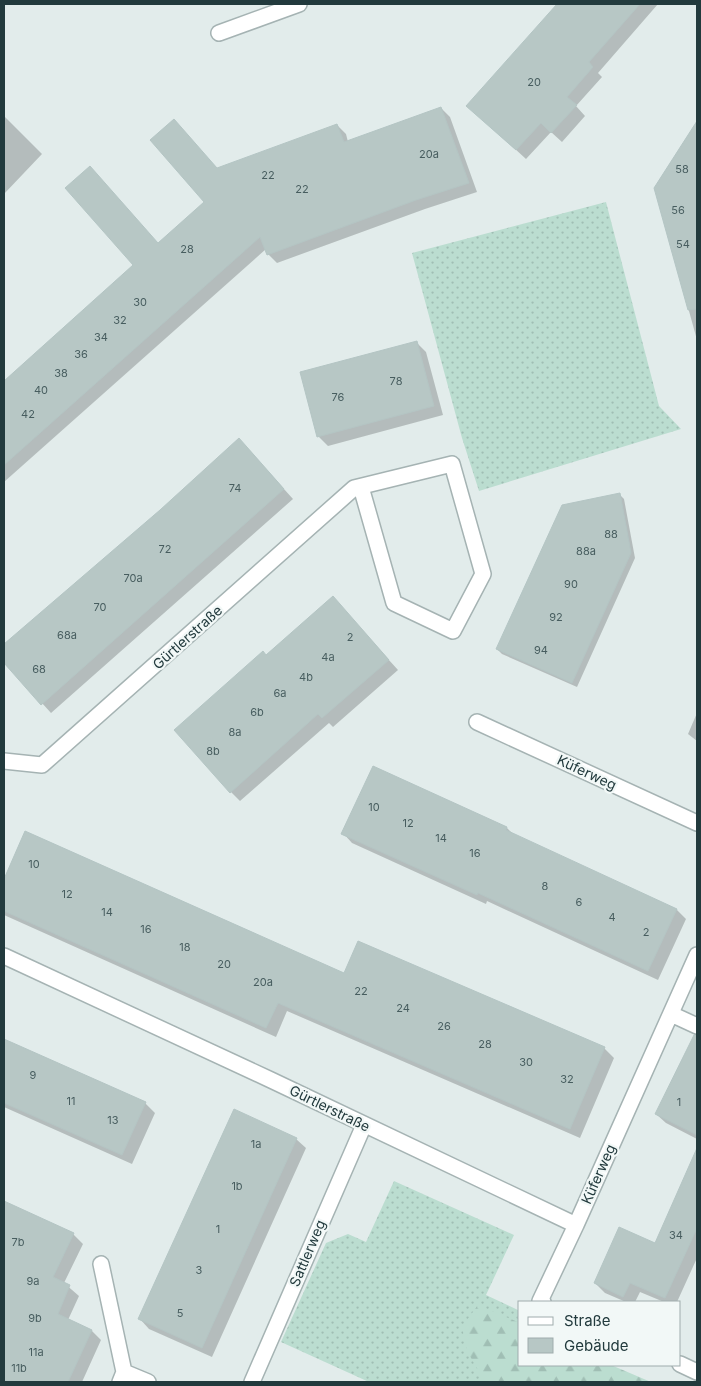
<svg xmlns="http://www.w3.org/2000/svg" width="701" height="1386" viewBox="0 0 701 1386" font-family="Inter,sans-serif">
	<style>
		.grass { fill: url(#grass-dots) }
		.forest { fill: url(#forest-firs) }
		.shadow { fill: #0003 }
		.building { fill: #b7c7c5; stroke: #b4c5c4 }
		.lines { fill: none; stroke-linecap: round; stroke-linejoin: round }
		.minor-casing { stroke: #a5b3b3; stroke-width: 18 }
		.minor { stroke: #fff; stroke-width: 15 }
		.labels { text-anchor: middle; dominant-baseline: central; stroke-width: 4.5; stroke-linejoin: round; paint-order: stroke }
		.number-label { font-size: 11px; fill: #475d5f }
		.street-label { font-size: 14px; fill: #223a3d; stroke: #f2f8f7 }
	</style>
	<defs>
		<pattern id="grass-dots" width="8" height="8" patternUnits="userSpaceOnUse" patternTransform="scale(1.25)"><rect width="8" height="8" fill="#bbddd0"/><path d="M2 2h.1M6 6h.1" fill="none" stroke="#a0beb4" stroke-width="1.8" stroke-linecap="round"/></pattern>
		<pattern id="forest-firs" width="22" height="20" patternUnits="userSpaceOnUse" patternTransform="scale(1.25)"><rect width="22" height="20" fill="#bbddd0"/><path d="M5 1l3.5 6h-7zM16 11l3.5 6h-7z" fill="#a0beb4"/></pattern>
	</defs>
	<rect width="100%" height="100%" fill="#e2eceb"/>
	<path class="grass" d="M 606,202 L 659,406 L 681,429 L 479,491 L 462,438 L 412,253 Z
		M 394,1181 L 514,1235 L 486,1295 L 520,1311 L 520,1365 L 538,1382 L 369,1382 L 281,1342 L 326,1243 L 348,1234 L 366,1242 Z"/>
	<path class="forest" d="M 478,1305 L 520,1323 L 520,1365 L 611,1365 L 651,1382 L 485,1382 L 467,1351 L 462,1327 Z"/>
	<path class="shadow" d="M 559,4 L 658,4 L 598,73 L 602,77 L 576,106 L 585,116 L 562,142 L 551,132 L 526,159 L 468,106 Z
		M 441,108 L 450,117 L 477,192 L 425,209 L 277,263 L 268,254 L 266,249 L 4,482 L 4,383 L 206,202 L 217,169 L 337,125 L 346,134 L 348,142 Z
		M 4,116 L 42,154 L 4,194 Z
		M 697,123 L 697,340 L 655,188 Z
		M 416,342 L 426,352 L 443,415 L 328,446 L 318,436 Z
		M 248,449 L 293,499 L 51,713 L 4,661 L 4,646 L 160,511 Z
		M 620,495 L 624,499 L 635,558 L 577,687 L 502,654 L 497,649 Z
		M 333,598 L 398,670 L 333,727 L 329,723 L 240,801 L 231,792 L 267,656 Z
		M 697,713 L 697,741 L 688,734 Z
		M 507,828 L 514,835 L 677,910 L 686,919 L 658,980 L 487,901 L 486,904 L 352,843 L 343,833 Z
		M 26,832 L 345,975 L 359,942 L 604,1048 L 614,1058 L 580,1138 L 287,1011 L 276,1037 L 4,915 L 4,882 Z
		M 4,1040 L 145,1103 L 155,1113 L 132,1164 L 4,1107 Z
		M 691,1043 L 697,1046 L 697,1139 L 666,1123 L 656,1114 Z
		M 296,1139 L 306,1148 L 212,1357 L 149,1329 L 140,1319 Z
		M 697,1152 L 697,1258 L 677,1302 L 664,1302 L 640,1292 L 635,1302 L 626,1302 L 605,1293 L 595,1283 L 655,1245 Z
		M 4,1203 L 73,1234 L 83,1244 L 64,1283 L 79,1296 L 68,1320 L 92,1331 L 101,1340 L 82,1382 L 4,1382 Z"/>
	<path class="building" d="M 557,4 L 640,4 L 589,62 L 593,67 L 567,97 L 577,105 L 551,133 L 541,123 L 516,150 L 466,106 Z
		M 441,107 L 469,183 L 416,200 L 267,255 L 260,237 L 4,465 L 4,381 L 133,265 L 65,188 L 90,166 L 158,243 L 204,202 L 150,140 L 174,119 L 217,168 L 337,124 L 344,142 Z
		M 697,121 L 697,309 L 688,310 L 654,188 Z
		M 417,341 L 434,406 L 317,437 L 300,372 Z
		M 239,438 L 284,489 L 41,705 L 4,663 L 4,644 L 160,510 Z
		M 620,493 L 631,553 L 572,683 L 496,649 L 562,505 Z
		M 333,596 L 389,660 L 322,718 L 318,714 L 230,793 L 174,730 L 263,651 L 266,655 Z
		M 373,766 L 507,827 L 506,830 L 677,909 L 648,971 L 478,893 L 477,895 L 341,834 Z
		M 25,831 L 344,973 L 358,941 L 605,1047 L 570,1129 L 278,1003 L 266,1028 L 4,911 L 4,879 Z
		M 694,1035 L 697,1035 L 697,1135 L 655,1114 Z
		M 4,1039 L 146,1102 L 122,1155 L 4,1103 Z
		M 234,1109 L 297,1138 L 202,1348 L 138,1319 Z
		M 697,1148 L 697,1228 L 665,1298 L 630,1283 L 623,1297 L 594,1283 L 619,1227 L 655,1243 Z
		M 4,1201 L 74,1233 L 53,1277 L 70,1285 L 58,1314 L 92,1330 L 68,1382 L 4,1382 Z"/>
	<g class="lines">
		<defs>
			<path id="minor" d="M 219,33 L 299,4
				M 477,722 L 697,823
				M 4,761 L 42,765 L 354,488 L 452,464 L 483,574 L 453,631 L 394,603 L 361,487
				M 4,956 L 271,1080 L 576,1225 L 540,1301 L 543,1302
				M 671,1014 L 697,1026
				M 576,1225 L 697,955
				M 101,1264 L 124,1372
				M 680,1364 L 697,1372
				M 120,1382 L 124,1372 L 148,1382
				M 252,1382 L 364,1125"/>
		</defs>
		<use href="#minor" class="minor-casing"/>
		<use href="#minor" class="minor"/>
	</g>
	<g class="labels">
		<g class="number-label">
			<text x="534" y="82">20</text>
			<text x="429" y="154">20a</text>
			<text x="682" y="169">58</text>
			<text x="268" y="175">22</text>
			<text x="302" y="189">22</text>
			<text x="678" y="210">56</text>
			<text x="683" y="244">54</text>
			<text x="187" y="249">28</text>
			<text x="140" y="302">30</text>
			<text x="120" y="320">32</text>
			<text x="101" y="337">34</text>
			<text x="81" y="354">36</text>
			<text x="61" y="373">38</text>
			<text x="396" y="381">78</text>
			<text x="41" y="390">40</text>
			<text x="338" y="397">76</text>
			<text x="28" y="414">42</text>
			<text x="235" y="488">74</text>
			<text x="611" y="534">88</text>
			<text x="165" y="549">72</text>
			<text x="586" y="551">88a</text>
			<text x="133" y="578">70a</text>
			<text x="571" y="584">90</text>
			<text x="100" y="607">70</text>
			<text x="556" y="617">92</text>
			<text x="67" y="635">68a</text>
			<text x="350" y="637">2</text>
			<text x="541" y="650">94</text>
			<text x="328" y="657">4a</text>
			<text x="39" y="669">68</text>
			<text x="306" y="677">4b</text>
			<text x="280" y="693">6a</text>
			<text x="257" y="712">6b</text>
			<text x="235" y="732">8a</text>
			<text x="213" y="751">8b</text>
			<text x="374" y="807">10</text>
			<text x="408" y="823">12</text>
			<text x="441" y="838">14</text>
			<text x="475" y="853">16</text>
			<text x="34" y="864">10</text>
			<text x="545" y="886">8</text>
			<text x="67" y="894">12</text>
			<text x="579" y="902">6</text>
			<text x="107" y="912">14</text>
			<text x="612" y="917">4</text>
			<text x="146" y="929">16</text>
			<text x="646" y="932">2</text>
			<text x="185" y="947">18</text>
			<text x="224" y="964">20</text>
			<text x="263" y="982">20a</text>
			<text x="361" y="991">22</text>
			<text x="403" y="1008">24</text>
			<text x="444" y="1026">26</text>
			<text x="485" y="1044">28</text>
			<text x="526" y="1062">30</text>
			<text x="33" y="1075">9</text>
			<text x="567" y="1079">32</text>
			<text x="71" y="1101">11</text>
			<text x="679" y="1102">1</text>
			<text x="113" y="1120">13</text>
			<text x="256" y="1144">1a</text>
			<text x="237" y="1186">1b</text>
			<text x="218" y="1229">1</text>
			<text x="676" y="1235">34</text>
			<text x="18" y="1242">7b</text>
			<text x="199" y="1270">3</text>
			<text x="33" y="1281">9a</text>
			<text x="180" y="1313">5</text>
			<text x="35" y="1318">9b</text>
			<text x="36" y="1352">11a</text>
			<text x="19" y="1368">11b</text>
		</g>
		<g class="street-label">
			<text transform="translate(187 637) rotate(-42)">Gürtlerstraße</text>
			<text transform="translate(587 772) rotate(25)">Küferweg</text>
			<text transform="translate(330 1108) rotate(26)">Gürtlerstraße</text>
			<text transform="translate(598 1174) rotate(-66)">Küferweg</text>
			<text transform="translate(307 1253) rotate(-67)">Sattlerweg</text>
		</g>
	</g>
	<rect width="701" height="1386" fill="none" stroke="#223a3d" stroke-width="10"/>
	<rect x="518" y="1301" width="162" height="65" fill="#f2f8f7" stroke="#9facad"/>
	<rect x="528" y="1317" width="25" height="8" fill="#ffffff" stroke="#9facad"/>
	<text x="564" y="1326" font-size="15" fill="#223a3d">Straße</text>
	<rect x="528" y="1338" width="25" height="15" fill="#b7c7c5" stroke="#9facad"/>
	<text x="564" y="1351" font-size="15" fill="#223a3d">Gebäude</text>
</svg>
